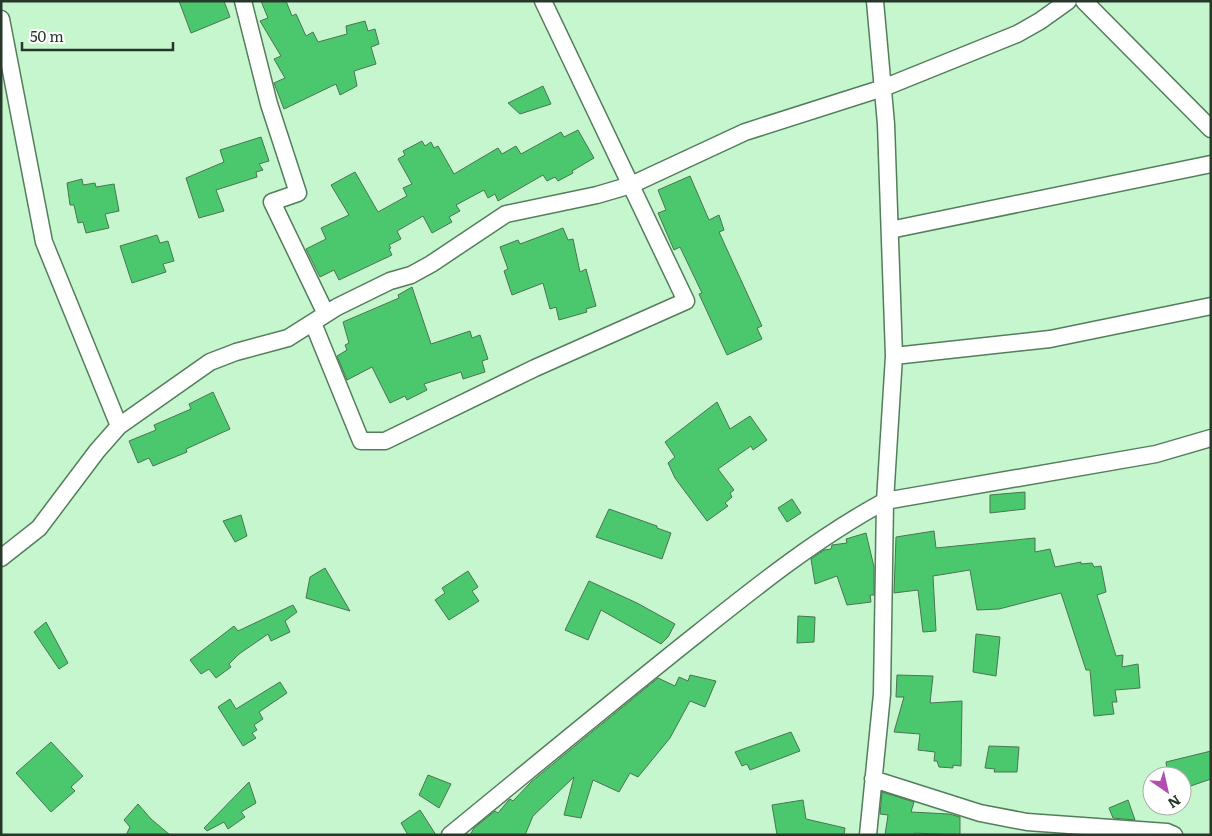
<svg xmlns="http://www.w3.org/2000/svg" width="1212" height="836" viewBox="0 0 1212 836" font-family="Literata,serif">
	<style>
		.building { fill: #4bc86d; stroke: #4a7552 }
		.lines { fill: none; stroke-linecap: round; stroke-linejoin: round }
		.street-casing { stroke: #537e5b; stroke-width: 19 }
		.street { stroke: #fff; stroke-width: 16 }
	</style>
	<rect width="100%" height="100%" fill="#c6f6ce"/>
	<path class="building" d="M 179,1 L 224,1 L 230,17 L 191,33 Z
		M 261,1 L 286,1 L 292,16 L 296,14 L 306,36 L 313,32 L 318,42 L 347,34 L 346,26 L 365,21 L 368,31 L 375,29 L 379,44 L 371,47 L 376,64 L 354,71 L 357,86 L 340,95 L 336,84 L 284,109 L 274,83 L 285,78 L 274,59 L 281,56 L 260,21 L 268,18 Z
		M 543,86 L 551,104 L 520,114 L 508,103 Z
		M 578,130 L 594,158 L 572,171 L 573,173 L 558,181 L 555,177 L 547,181 L 543,175 L 498,201 L 495,194 L 488,198 L 484,190 L 456,205 L 460,211 L 449,217 L 452,222 L 432,233 L 423,216 L 397,231 L 401,239 L 389,245 L 391,248 L 389,249 L 392,255 L 339,280 L 334,270 L 320,277 L 306,249 L 326,239 L 321,228 L 349,215 L 331,185 L 355,172 L 378,212 L 407,196 L 403,188 L 412,184 L 398,159 L 405,155 L 403,151 L 422,141 L 425,146 L 431,142 L 434,148 L 438,146 L 454,174 L 498,148 L 502,154 L 516,146 L 521,154 L 561,132 L 564,137 Z
		M 261,137 L 269,161 L 259,164 L 263,170 L 256,172 L 257,177 L 216,190 L 224,211 L 199,218 L 186,178 L 224,162 L 220,150 Z
		M 690,176 L 709,220 L 719,215 L 724,230 L 719,232 L 762,326 L 757,328 L 762,339 L 727,355 L 699,294 L 702,293 L 680,247 L 674,250 L 658,213 L 666,210 L 658,190 Z
		M 82,179 L 83,185 L 95,183 L 96,187 L 114,184 L 119,211 L 105,214 L 109,228 L 86,233 L 83,222 L 78,223 L 74,205 L 70,205 L 67,183 Z
		M 563,228 L 568,240 L 573,239 L 580,272 L 586,269 L 596,306 L 586,309 L 587,312 L 559,320 L 556,307 L 550,309 L 543,283 L 512,295 L 504,271 L 508,269 L 500,247 L 518,240 L 520,244 Z
		M 157,235 L 160,243 L 168,241 L 174,261 L 163,264 L 166,272 L 132,283 L 120,246 Z
		M 412,287 L 431,344 L 470,331 L 472,338 L 480,335 L 488,359 L 482,361 L 485,372 L 463,379 L 461,372 L 424,384 L 427,390 L 407,400 L 405,396 L 390,403 L 372,367 L 347,380 L 337,356 L 347,350 L 345,345 L 349,343 L 343,322 L 399,298 L 398,295 Z
		M 213,392 L 230,429 L 186,449 L 187,452 L 153,466 L 149,458 L 138,463 L 129,441 L 156,430 L 154,425 L 191,409 L 189,404 Z
		M 717,402 L 730,429 L 750,416 L 767,440 L 753,450 L 751,446 L 718,469 L 734,490 L 730,493 L 732,497 L 725,503 L 728,506 L 707,521 L 675,478 L 668,463 L 675,457 L 665,442 Z
		M 1025,492 L 1025,509 L 990,513 L 990,495 Z
		M 792,499 L 801,513 L 787,522 L 778,508 Z
		M 609,509 L 657,526 L 657,528 L 671,533 L 662,559 L 596,537 Z
		M 241,515 L 247,536 L 235,542 L 223,521 Z
		M 934,531 L 936,548 L 1035,538 L 1035,552 L 1050,549 L 1055,567 L 1081,562 L 1081,564 L 1092,563 L 1094,567 L 1101,566 L 1106,592 L 1097,595 L 1116,656 L 1123,655 L 1122,667 L 1138,664 L 1140,688 L 1115,690 L 1117,702 L 1112,702 L 1114,714 L 1094,716 L 1090,670 L 1086,670 L 1061,593 L 999,609 L 977,610 L 970,570 L 933,576 L 936,631 L 923,632 L 918,590 L 894,593 L 896,537 Z
		M 866,533 L 874,567 L 874,595 L 870,595 L 871,602 L 847,605 L 837,576 L 815,584 L 811,559 L 824,550 L 831,549 L 832,545 L 847,543 L 846,539 Z
		M 325,568 L 350,611 L 306,598 L 310,577 Z
		M 468,571 L 478,587 L 472,591 L 479,601 L 449,620 L 435,600 L 445,593 L 442,588 Z
		M 589,581 L 637,603 L 675,624 L 668,637 L 661,644 L 601,610 L 588,640 L 565,630 Z
		M 293,605 L 297,612 L 285,621 L 290,632 L 271,641 L 268,634 L 239,654 L 229,664 L 231,667 L 216,678 L 209,669 L 201,674 L 190,660 L 234,626 L 238,631 Z
		M 798,616 L 815,617 L 814,642 L 797,643 Z
		M 46,622 L 68,663 L 59,669 L 34,632 Z
		M 976,634 L 1000,637 L 996,676 L 973,672 Z
		M 690,675 L 716,681 L 705,707 L 690,701 L 670,738 L 638,777 L 630,773 L 619,792 L 593,780 L 581,818 L 564,815 L 574,777 L 533,816 L 525,835 L 470,835 L 474,828 L 495,811 L 498,813 L 508,801 L 510,799 L 513,801 L 531,782 L 658,678 L 675,686 L 679,677 L 688,681 Z
		M 897,675 L 933,676 L 930,703 L 962,701 L 961,766 L 953,765 L 953,768 L 939,767 L 937,761 L 934,761 L 935,752 L 918,750 L 920,734 L 894,732 L 904,697 L 896,697 Z
		M 280,682 L 287,693 L 259,712 L 263,719 L 254,725 L 257,730 L 252,733 L 256,738 L 243,746 L 218,707 L 230,699 L 236,709 Z
		M 791,732 L 800,751 L 750,770 L 747,764 L 742,766 L 735,752 Z
		M 51,742 L 83,776 L 71,787 L 75,791 L 51,812 L 16,773 Z
		M 989,746 L 1019,747 L 1017,772 L 994,772 L 995,769 L 985,768 Z
		M 1211,751 L 1211,779 L 1182,789 L 1182,776 L 1168,776 L 1166,762 Z
		M 428,775 L 451,784 L 439,808 L 419,795 Z
		M 249,782 L 256,803 L 241,812 L 245,817 L 228,829 L 224,822 L 207,831 L 204,828 Z
		M 882,792 L 914,802 L 911,812 L 949,814 L 960,817 L 960,835 L 914,833 L 914,835 L 885,835 L 888,815 L 880,814 Z
		M 803,800 L 806,819 L 845,828 L 844,835 L 777,835 L 772,805 Z
		M 1128,800 L 1135,820 L 1113,818 L 1109,808 Z
		M 138,804 L 151,819 L 170,835 L 126,835 L 130,827 L 124,820 Z
		M 420,810 L 436,835 L 408,835 L 401,823 Z"/>
	<g class="lines">
		<defs>
			<path id="street" d="M 243,1 L 269,104 L 298,193 L 272,202 L 326,314
				M 1084,1 L 1211,129
				M 1,19 L 44,242 L 119,426
				M 890,230 L 1211,164
				M 313,323 L 361,441 L 385,441 L 535,368 L 686,301 L 543,1
				M 894,356 L 1050,339 L 1211,306
				M 1,558 L 39,528 L 97,451 L 119,426 L 210,362 L 236,352 L 288,338 L 337,307 L 390,281 L 411,275 L 431,264 L 506,214 L 597,195 L 631,185 L 745,132 L 883,88 L 1017,34 L 1040,21 L 1068,1
				M 873,779 L 980,813 L 1027,822 L 1167,832 L 1174,835
				M 450,835 C 532,768 614,700 697,634 C 757,586 817,538 885,501 L 1156,454 L 1211,438
				M 868,835 L 882,694 L 885,501 L 894,356 L 886,124 L 875,1"/>
		</defs>
		<use href="#street" class="street-casing"/>
		<use href="#street" class="street"/>
	</g>
	<rect width="1212" height="836" fill="none" stroke="#263829" stroke-width="5"/>
	<g transform="translate(1167 791) rotate(146)"><circle r="24" fill="#ffffff" stroke="#a8afa9"/>
	<path d="M0-4L9 19L0 12L-9 19Z" fill="#b44db0"/>
	<text y="-8" font-size="14" font-weight="bold" text-anchor="middle" fill="#263829">N</text>
	</g>
	<path d="M22 42v8h151v-8" fill="none" stroke="#263829" stroke-width="2.5"/>
	<text x="30" y="42" font-size="15" fill="#263829" stroke="#ffffff" stroke-width="4" paint-order="stroke">50 m</text>
</svg>
